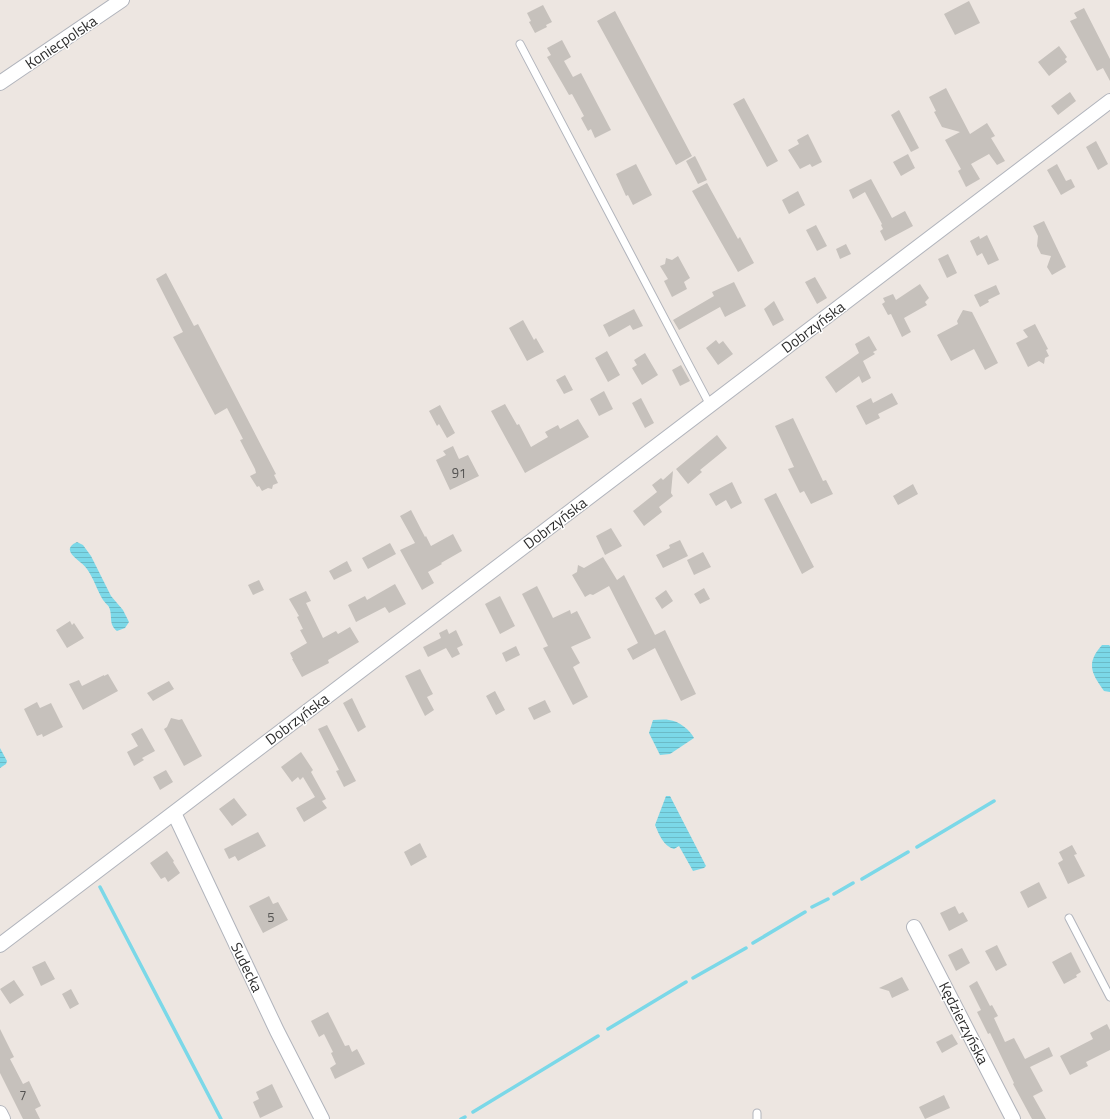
<svg xmlns="http://www.w3.org/2000/svg" width="1110" height="1119" viewBox="0 0 1110 1119" font-family="'Titillium Web',sans-serif">
	<style>
		.water { fill: url(#water-rules) }
		.lines { fill: none; stroke-linecap: round; stroke-linejoin: round }
		.stream { stroke: #7bd8e8; stroke-width: 3.5 }
		.building { fill: #c6c1bc }
		.lane-casing { stroke: #b1b4bc; stroke-width: 9 }
		.street-casing { stroke: #b1b4bc; stroke-width: 16 }
		.lane { stroke: #fff; stroke-width: 7 }
		.street { stroke: #fff; stroke-width: 14 }
		.labels { text-anchor: middle; dominant-baseline: central; stroke-width: 3; stroke-linejoin: round; paint-order: stroke }
		.number-label { font-size: 13px; fill: #535251 }
		.street-label { font-size: 15px; fill: #2d2d2d; stroke: #fff }
	</style>
	<defs>
		<pattern id="water-rules" width="6" height="5" patternUnits="userSpaceOnUse"><rect width="6" height="5" fill="#7bd8e8"/><path d="M0 2.5h6" fill="none" stroke="#6bbac7"/></pattern>
	</defs>
	<rect width="100%" height="100%" fill="#ede6e1"/>
	<path class="water" d="M 77,542 L 83,545 L 91,556 L 111,596 L 123,610 L 129,622 L 125,628 L 117,631 C 108,624 113,616 109,607 C 108,605 105,603 103,600 C 97,590 94,579 87,569 C 82,561 58,551 77,542 Z
		M 1102,645 L 1109,645 L 1110,646 L 1110,692 L 1104,691 C 1091,673 1086,663 1102,645 Z
		M 653,720 C 658,720 664,719 669,720 C 679,721 690,730 694,738 L 670,754 L 660,755 L 649,733 Z
		M 0,748 L 7,761 L 6,764 L 0,768 Z
		M 666,796 L 670,796 L 706,866 L 704,868 L 693,871 L 679,846 L 674,849 C 663,846 659,834 655,825 Z"/>
	<g class="lines">
		<path class="stream" d="M 917,847 L 994,801
			M 862,879 L 908,852
			M 100,887 L 221,1119
			M 834,894 L 853,883
			M 812,907 L 828,899
			M 753,943 L 805,912
			M 693,978 L 746,948
			M 608,1029 L 686,982
			M 473,1112 L 598,1036
			M 461,1119 L 465,1117"/>
	</g>
	<path class="building" d="M 969,1 L 980,23 L 955,35 L 944,14 Z
		M 543,5 L 552,22 L 546,25 L 547,27 L 535,33 L 529,22 L 531,21 L 527,13 Z
		M 1084,8 L 1110,59 L 1110,81 L 1103,68 L 1097,71 L 1070,21 L 1077,18 L 1074,13 Z
		M 615,11 L 692,156 L 676,165 L 597,21 Z
		M 562,40 L 571,57 L 564,61 L 573,77 L 581,73 L 611,130 L 595,138 L 591,129 L 588,131 L 581,118 L 584,116 L 572,94 L 569,95 L 547,57 L 551,55 L 547,48 Z
		M 1059,46 L 1067,57 L 1065,59 L 1067,62 L 1049,76 L 1038,62 Z
		M 946,88 L 970,134 L 987,123 L 995,136 L 991,138 L 1005,161 L 997,165 L 989,154 L 971,164 L 980,179 L 966,187 L 958,171 L 961,169 L 945,140 L 960,132 L 942,127 L 934,112 L 936,111 L 929,97 Z
		M 1070,92 L 1076,101 L 1058,115 L 1051,106 Z
		M 744,98 L 778,161 L 767,167 L 733,104 Z
		M 899,110 L 919,148 L 911,152 L 891,115 Z
		M 808,134 L 822,162 L 812,167 L 810,164 L 800,169 L 788,150 L 799,144 L 797,140 Z
		M 1096,141 L 1108,164 L 1098,170 L 1086,147 Z
		M 908,154 L 915,168 L 901,176 L 893,162 Z
		M 695,156 L 707,180 L 698,184 L 686,161 Z
		M 636,164 L 652,195 L 633,205 L 628,195 L 626,196 L 616,174 Z
		M 1057,164 L 1066,181 L 1071,179 L 1075,187 L 1061,195 L 1047,170 Z
		M 871,179 L 892,218 L 905,211 L 913,226 L 885,241 L 880,231 L 883,229 L 881,225 L 882,224 L 865,192 L 853,199 L 849,190 Z
		M 707,183 L 738,239 L 740,237 L 754,263 L 738,272 L 692,191 Z
		M 798,191 L 805,205 L 789,214 L 782,200 Z
		M 1044,221 L 1066,267 L 1052,275 L 1047,267 L 1051,256 L 1041,254 L 1037,246 L 1038,236 L 1033,226 Z
		M 816,225 L 827,246 L 817,251 L 806,230 Z
		M 987,235 L 999,260 L 988,265 L 982,253 L 977,256 L 970,241 L 979,236 L 980,239 Z
		M 846,244 L 851,254 L 840,259 L 836,249 Z
		M 948,254 L 957,273 L 947,278 L 938,259 Z
		M 678,256 L 690,278 L 684,282 L 687,289 L 672,297 L 664,281 L 668,279 L 660,266 L 665,264 L 666,258 L 672,260 Z
		M 166,273 L 194,326 L 198,324 L 276,474 L 274,475 L 278,483 L 273,485 L 272,489 L 268,488 L 262,491 L 259,486 L 257,487 L 250,476 L 256,473 L 255,469 L 240,440 L 243,439 L 227,408 L 215,415 L 173,337 L 183,332 L 156,279 Z
		M 815,277 L 827,298 L 817,304 L 805,282 Z
		M 734,282 L 746,306 L 725,317 L 720,307 L 679,330 L 673,320 L 714,296 L 712,292 Z
		M 920,284 L 929,298 L 925,302 L 927,305 L 904,318 L 911,332 L 902,337 L 891,314 L 888,315 L 882,304 L 885,302 L 883,298 L 893,294 L 896,300 Z
		M 996,285 L 1000,294 L 988,300 L 989,302 L 980,307 L 974,295 Z
		M 774,301 L 784,320 L 773,326 L 764,309 Z
		M 634,309 L 643,326 L 633,330 L 630,325 L 609,337 L 603,325 Z
		M 963,310 L 972,312 L 998,363 L 985,370 L 974,349 L 951,361 L 937,335 L 958,324 L 957,321 Z
		M 523,320 L 534,340 L 536,338 L 544,352 L 527,361 L 509,328 Z
		M 1035,324 L 1048,349 L 1046,350 L 1049,356 L 1045,358 L 1044,364 L 1039,361 L 1028,367 L 1016,343 L 1028,337 L 1023,330 Z
		M 869,336 L 877,350 L 873,352 L 875,354 L 863,361 L 871,378 L 862,383 L 859,376 L 836,393 L 825,377 L 859,353 L 855,344 Z
		M 716,340 L 719,344 L 723,341 L 733,354 L 718,365 L 706,348 Z
		M 607,351 L 620,375 L 608,382 L 595,358 Z
		M 645,353 L 658,375 L 642,385 L 632,368 L 637,365 L 634,360 Z
		M 681,365 L 690,381 L 680,386 L 672,370 Z
		M 565,375 L 573,390 L 564,394 L 556,380 Z
		M 604,391 L 613,409 L 599,416 L 590,399 Z
		M 892,393 L 898,404 L 878,414 L 880,418 L 866,425 L 856,406 L 871,398 L 873,403 Z
		M 641,398 L 654,423 L 645,428 L 632,403 Z
		M 505,404 L 517,425 L 519,424 L 531,447 L 548,437 L 545,432 L 558,425 L 560,429 L 578,419 L 589,437 L 525,473 L 491,411 Z
		M 440,405 L 455,433 L 447,438 L 439,424 L 437,426 L 429,411 Z
		M 793,418 L 823,481 L 826,480 L 833,494 L 811,504 L 804,491 L 800,493 L 788,469 L 794,467 L 775,426 Z
		M 717,435 L 727,448 L 700,470 L 702,472 L 688,484 L 676,469 Z
		M 453,446 L 459,459 L 468,455 L 479,476 L 450,490 L 436,460 L 446,455 L 443,451 Z
		M 673,471 L 671,493 L 673,496 L 659,507 L 662,512 L 644,526 L 633,511 L 657,492 L 652,485 L 661,478 L 663,480 Z
		M 732,482 L 742,503 L 731,509 L 726,500 L 716,506 L 709,494 Z
		M 913,484 L 918,494 L 898,505 L 893,496 Z
		M 776,493 L 814,567 L 802,574 L 764,499 Z
		M 411,510 L 425,537 L 426,536 L 431,546 L 453,534 L 462,551 L 441,563 L 442,564 L 428,572 L 434,583 L 422,590 L 400,550 L 415,543 L 400,516 Z
		M 611,528 L 622,546 L 605,555 L 596,536 Z
		M 680,540 L 688,556 L 663,568 L 656,555 L 670,548 L 669,545 Z
		M 390,543 L 396,554 L 368,569 L 362,558 Z
		M 703,552 L 711,567 L 694,575 L 687,560 Z
		M 603,557 L 617,580 L 624,575 L 655,635 L 665,630 L 696,694 L 681,701 L 655,648 L 633,660 L 627,649 L 638,643 L 609,586 L 593,595 L 590,594 L 585,597 L 572,575 L 577,572 L 578,565 L 584,568 Z
		M 347,561 L 352,571 L 334,580 L 329,571 Z
		M 259,580 L 264,590 L 253,595 L 248,585 Z
		M 395,584 L 406,604 L 389,613 L 385,607 L 356,622 L 348,605 L 365,596 L 367,600 Z
		M 537,586 L 553,618 L 570,610 L 571,614 L 577,611 L 591,638 L 571,647 L 580,663 L 573,667 L 588,697 L 573,705 L 543,648 L 548,646 L 522,594 Z
		M 704,588 L 710,599 L 700,604 L 694,594 Z
		M 666,590 L 673,601 L 662,609 L 655,598 Z
		M 306,591 L 311,601 L 306,603 L 323,638 L 336,631 L 338,634 L 350,627 L 359,642 L 328,660 L 329,663 L 302,677 L 292,659 L 293,659 L 290,653 L 307,643 L 300,630 L 303,629 L 297,617 L 299,616 L 289,599 Z
		M 500,596 L 515,626 L 500,634 L 485,604 Z
		M 70,621 L 72,625 L 74,623 L 84,638 L 67,648 L 56,630 Z
		M 447,629 L 449,634 L 456,630 L 463,645 L 457,648 L 460,654 L 452,658 L 446,648 L 428,657 L 423,647 L 441,638 L 439,633 Z
		M 516,646 L 520,655 L 506,662 L 502,653 Z
		M 420,669 L 433,694 L 427,697 L 434,710 L 425,716 L 405,676 Z
		M 108,674 L 118,691 L 83,710 L 69,684 L 79,680 L 82,686 L 104,675 L 104,676 Z
		M 169,681 L 174,689 L 153,701 L 147,693 Z
		M 495,691 L 505,710 L 496,715 L 486,696 Z
		M 352,698 L 366,727 L 358,732 L 343,703 Z
		M 545,700 L 551,712 L 534,720 L 528,708 Z
		M 37,702 L 40,708 L 51,703 L 63,727 L 43,737 L 42,734 L 37,736 L 24,709 Z
		M 171,718 L 179,720 L 182,719 L 202,756 L 184,766 L 164,729 L 167,727 Z
		M 327,725 L 356,781 L 344,787 L 336,771 L 339,770 L 318,729 Z
		M 142,728 L 155,751 L 142,758 L 144,760 L 134,766 L 127,752 L 138,746 L 131,734 Z
		M 301,752 L 313,770 L 311,772 L 326,799 L 322,801 L 327,808 L 304,822 L 296,808 L 315,797 L 303,777 L 300,780 L 298,777 L 292,782 L 281,767 Z
		M 166,770 L 173,782 L 160,790 L 153,777 Z
		M 234,798 L 247,815 L 232,826 L 219,809 Z
		M 258,832 L 266,846 L 238,861 L 235,856 L 229,859 L 224,849 Z
		M 420,843 L 427,857 L 411,866 L 404,852 Z
		M 1072,845 L 1077,854 L 1074,855 L 1085,876 L 1068,884 L 1058,863 L 1063,860 L 1059,852 Z
		M 167,851 L 174,861 L 173,862 L 180,873 L 168,882 L 165,877 L 161,879 L 150,863 Z
		M 1039,882 L 1047,898 L 1028,908 L 1020,892 Z
		M 269,896 L 273,904 L 278,902 L 288,920 L 263,933 L 249,906 Z
		M 955,906 L 959,914 L 963,912 L 968,921 L 949,931 L 940,913 Z
		M 997,945 L 1007,965 L 996,971 L 985,951 Z
		M 962,948 L 970,963 L 956,971 L 948,955 Z
		M 1071,952 L 1081,972 L 1076,975 L 1077,977 L 1064,984 L 1052,962 Z
		M 45,961 L 55,979 L 41,986 L 32,967 Z
		M 902,977 L 909,990 L 892,998 L 889,991 L 879,988 Z
		M 14,980 L 24,995 L 10,1004 L 0,989 Z
		M 977,981 L 990,1006 L 992,1005 L 998,1016 L 994,1018 L 1005,1042 L 1014,1038 L 1025,1059 L 1049,1047 L 1053,1056 L 1030,1067 L 1043,1091 L 1033,1096 L 1046,1119 L 1032,1119 L 1013,1084 L 1014,1083 L 990,1033 L 988,1034 L 977,1012 L 981,1010 L 969,986 Z
		M 71,989 L 79,1004 L 70,1009 L 62,994 Z
		M 328,1012 L 345,1046 L 349,1045 L 352,1052 L 357,1049 L 365,1064 L 335,1079 L 330,1068 L 336,1064 L 331,1053 L 333,1052 L 324,1034 L 319,1037 L 311,1021 Z
		M 1107,1024 L 1110,1030 L 1110,1050 L 1086,1062 L 1088,1066 L 1070,1075 L 1060,1056 L 1093,1039 L 1090,1033 Z
		M 0,1029 L 14,1057 L 10,1059 L 23,1084 L 29,1081 L 41,1106 L 35,1109 L 40,1119 L 23,1119 L 0,1073 Z
		M 952,1034 L 958,1044 L 942,1053 L 936,1042 Z
		M 272,1084 L 283,1107 L 260,1118 L 253,1102 L 259,1099 L 256,1092 Z
		M 944,1095 L 950,1108 L 925,1119 L 919,1107 Z"/>
	<g class="lines">
		<defs>
			<path id="lane" d="M 520,44 L 710,405
				M 1069,918 L 1110,997
				M 757,1119 L 757,1113"/>
			<path id="street" d="M 0,83 L 122,0
				M 174,813 L 277,1031 L 322,1119
				M 914,927 L 1013,1119
				M 0,945 L 1110,101
				M 0,1113 L 3,1119"/>
		</defs>
		<use href="#lane" class="lane-casing"/>
		<use href="#street" class="street-casing"/>
		<use href="#lane" class="lane"/>
		<use href="#street" class="street"/>
	</g>
	<g class="labels">
		<g class="number-label">
			<text x="459" y="473">91</text>
			<text x="271" y="917">5</text>
			<text x="23" y="1095">7</text>
		</g>
		<g class="street-label">
			<text transform="translate(61 42) rotate(-34)">Koniecpolska</text>
			<text transform="translate(813 327) rotate(-37)">Dobrzyńska</text>
			<text transform="translate(555 523) rotate(-37)">Dobrzyńska</text>
			<text transform="translate(297 719) rotate(-37)">Dobrzyńska</text>
			<text transform="translate(247 967) rotate(64)">Sudecka</text>
			<text transform="translate(964 1023) rotate(63)">Kędzierzyńska</text>
		</g>
	</g>
</svg>
